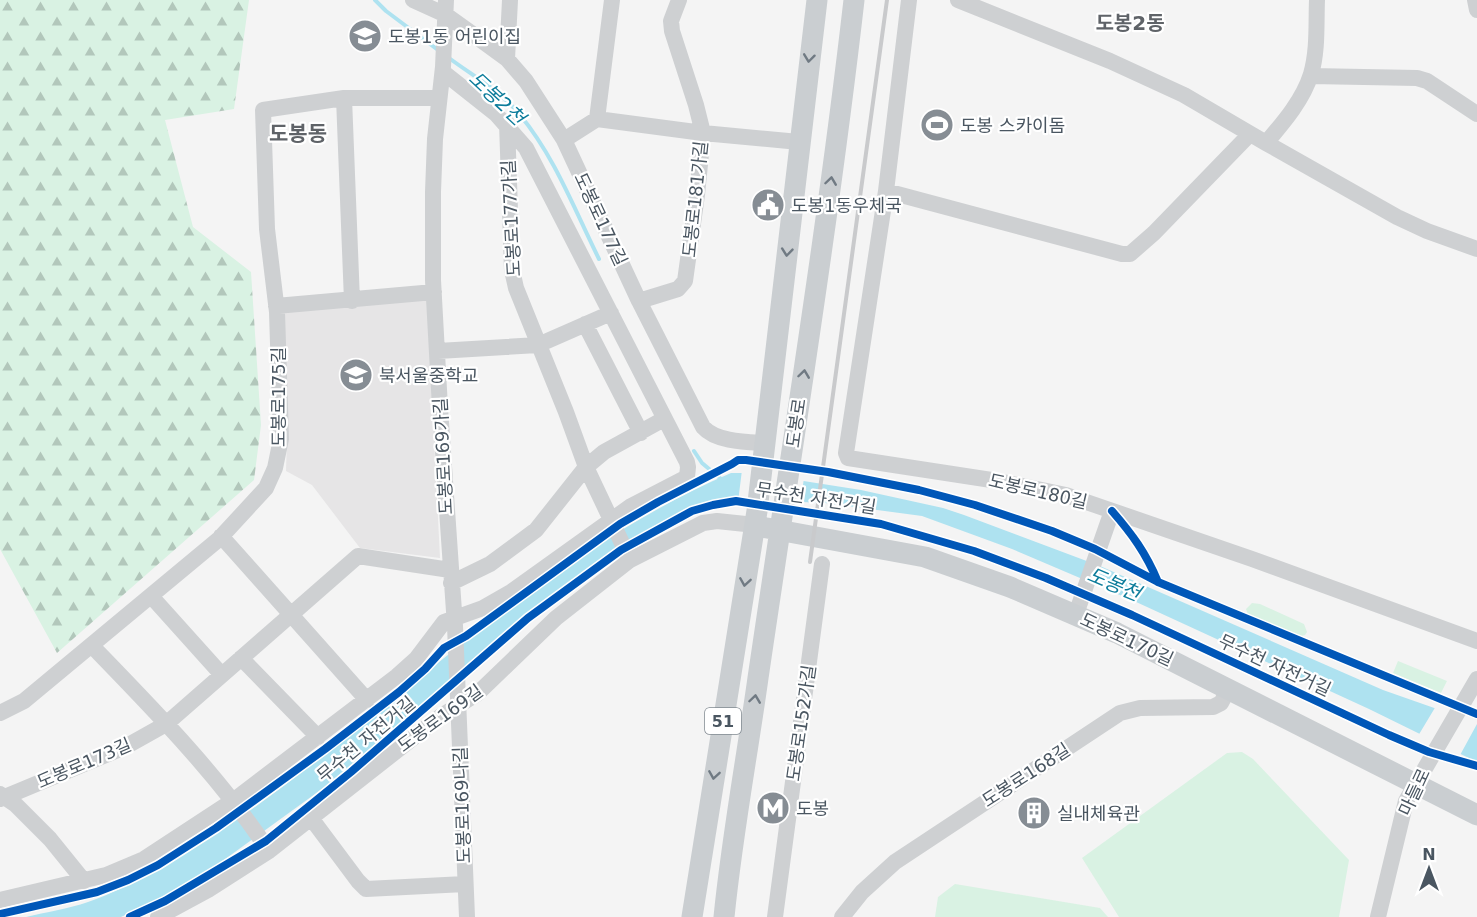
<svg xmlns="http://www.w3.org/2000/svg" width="1477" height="917" viewBox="0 0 1477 917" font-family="'DejaVu Sans','Noto Sans KR',sans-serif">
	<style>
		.education { fill: #e6e5e6 }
		.forest { fill: url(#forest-firs) }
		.pitch { fill: #d9f2e3 }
		.water { fill: #aee2f0 }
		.pier { fill: #f4f4f4 }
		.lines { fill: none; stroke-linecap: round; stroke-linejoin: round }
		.stream { stroke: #aee2f0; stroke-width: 4 }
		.minor { stroke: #ced0d2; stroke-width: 16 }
		.major { stroke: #caced1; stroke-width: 21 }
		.rail { stroke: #c9cacc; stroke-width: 4 }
		.cycleway-casing { stroke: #fff; stroke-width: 11 }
		.cycleway { stroke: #0057b8; stroke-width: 8 }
		.oneway { stroke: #707a83 }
		.labels { text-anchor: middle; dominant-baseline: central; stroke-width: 4.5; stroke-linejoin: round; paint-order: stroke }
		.shield { fill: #fff; stroke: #808990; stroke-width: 1.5 }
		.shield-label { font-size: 16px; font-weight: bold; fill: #4a5661 }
		.poi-label { font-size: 18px; fill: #4a5661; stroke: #fff; text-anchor: start }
		.street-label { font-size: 18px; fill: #4a5661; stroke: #fff }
		.neighbourhood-label { font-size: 20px; font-weight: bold; fill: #5f6368; stroke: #fff }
		.water-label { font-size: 20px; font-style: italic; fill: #0c7c9b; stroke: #fff }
		.quarter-label { font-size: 21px; font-weight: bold; fill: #5f6368; stroke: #fff }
	</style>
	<defs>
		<pattern id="forest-firs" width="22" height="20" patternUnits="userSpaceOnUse" patternTransform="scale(1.5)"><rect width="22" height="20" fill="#d9f2e3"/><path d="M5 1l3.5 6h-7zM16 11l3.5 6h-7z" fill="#b2c7bb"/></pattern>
	</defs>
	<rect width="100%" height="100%" fill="#f4f4f4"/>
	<path class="education" d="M 427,300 L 440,558 L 360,548 L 312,485 L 286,471 L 287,438 L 277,312 Z"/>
	<path class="forest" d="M 0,0 L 249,0 L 234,109 L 165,120 L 193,227 L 251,272 L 261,425 L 254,480 L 57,653 L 0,549 Z"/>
	<path class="pitch" d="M 1252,603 L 1260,604 L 1304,624 L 1307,632 L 1305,635 L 1298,637 L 1249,617 L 1246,609 Z
		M 1398,661 L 1447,681 L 1441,693 L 1393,673 Z
		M 1242,752 L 1253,759 L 1349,860 L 1339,917 L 1119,917 L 1082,858 L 1227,753 Z
		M 955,884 L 1100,908 L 1108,917 L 935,917 L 938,897 Z"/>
	<path class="water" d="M 731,473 L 753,473 L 861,490 L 943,508 L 964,515 L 1100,566 L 1383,690 L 1477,723 L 1477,762 L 1369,709 L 1134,601 L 1012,549 L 922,516 L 825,503 L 733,499 L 706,502 L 671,518 L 600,561 L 573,581 L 506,632 L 326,786 L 210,870 L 172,892 L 121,917 L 26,917 C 46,912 68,909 88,902 C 110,895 133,882 153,871 C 236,827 309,767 382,708 C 492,619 601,529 731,473 Z"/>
	<path class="pier" d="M 742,470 L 804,478 L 800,505 L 738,502 Z
		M 1436,706 L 1477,720 L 1477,724 L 1459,757 L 1418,736 Z"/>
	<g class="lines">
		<path class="stream" d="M 375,0 L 386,11 L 438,50
			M 449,58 C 473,76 501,91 520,115 C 555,157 575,211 599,259
			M 694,451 L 702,463 L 721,479"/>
		<path class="minor" d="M 413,0 L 446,15 L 485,43 L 507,59 L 526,81 L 564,140 L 639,301 L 703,427 C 716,442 747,442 765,443
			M 446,0 L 443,67 L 435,139 L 433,192 L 433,280 L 440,408 L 455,626 L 467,917
			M 909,0 L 886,191 L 846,453 L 848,458 L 998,481 L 1066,495 L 1252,559 L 1477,641
			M 958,0 L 1110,61 L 1184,95 L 1266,143 L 1397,217 L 1427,231 L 1477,249
			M 1475,0 L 1477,10
			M 507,59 L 510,0
			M 1311,76 L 1417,78 L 1427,81 L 1477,114
			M 344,98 L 352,301
			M 597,119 L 612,0
			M 507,123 L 512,270 L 516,288 L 566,412 L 586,467 L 630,560
			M 564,140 L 597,119 L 703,133 L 799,142
			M 1266,143 C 1283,123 1303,100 1311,74 C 1318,50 1316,24 1317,0
			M 886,191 L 1122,254 L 1130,254 L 1154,233 L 1250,134
			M 639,301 L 678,289 L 685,281 L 697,195 L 703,133 L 696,105 L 672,31 L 671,21 L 679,0
			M 276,306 L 434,292
			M 585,324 L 641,433
			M 438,351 L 538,345 L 611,313
			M 221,536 L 367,700
			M 451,583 L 490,564 L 536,530 L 586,467 L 604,452 L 664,419
			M 151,596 L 222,675
			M 1076,614 L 1112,511
			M 92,646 C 155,711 218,775 269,851
			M 241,658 L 318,737
			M 0,713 L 24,701 L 219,539 L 266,488 L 275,468 L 281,439 L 277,312 L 267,229 L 263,110 L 344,98 L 439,98
			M 0,794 L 16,805 L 50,839 L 84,881
			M 0,799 L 125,747 L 166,724 L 358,556 L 450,570
			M 311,818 L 358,881 L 366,889 L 465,884
			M 0,900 L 106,875 L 144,859 L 234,800 L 397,676 L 416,659 L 444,622 L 483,608 L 511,592 L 631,506 L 687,477 L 688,467 L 687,462 L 526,148 L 496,114 L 443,72
			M 158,917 L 208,890 L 269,851 L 441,716 L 477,694 L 556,618 L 630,560 L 703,523 L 717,521 L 755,525
			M 775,917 L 822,564
			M 842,917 L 862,892 L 895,862 L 1120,713 L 1140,708 L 1213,707 L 1221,703 L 1229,688
			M 1378,917 L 1406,801 L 1477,679"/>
		<path class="major" d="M 767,528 L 925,557 L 1010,587 L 1117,633 L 1477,815
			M 692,917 L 757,511 L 817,0
			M 724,917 C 732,836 747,757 758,678 C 791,452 828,227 854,0"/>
		<path class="rail" d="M 810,562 L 887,0"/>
		<defs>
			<path id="cycleway" d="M 1112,511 C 1132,534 1146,553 1158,582
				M 0,914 L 97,892 L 128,880 L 158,865 L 216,828 L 325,749 L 399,692 L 425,669 L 444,648 L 466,636 L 620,524 L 658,502 L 732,464 L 738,460 L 746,460 L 828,472 L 919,490 L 975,505 L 1052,531 L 1095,549 L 1158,582 L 1477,714
				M 130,917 L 165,901 L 266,841 L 351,772 L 528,618 L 621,550 L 692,511 L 713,505 L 736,501 L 881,524 L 974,551 L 1046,578 L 1132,615 L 1389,735 L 1429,752 L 1477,766"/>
		</defs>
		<use href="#cycleway" class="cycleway-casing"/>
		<use href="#cycleway" class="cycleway"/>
	</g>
	<defs><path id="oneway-chevron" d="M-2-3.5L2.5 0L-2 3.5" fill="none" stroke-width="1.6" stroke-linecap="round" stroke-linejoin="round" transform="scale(1.5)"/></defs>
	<g class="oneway">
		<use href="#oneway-chevron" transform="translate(809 58) rotate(97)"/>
		<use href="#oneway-chevron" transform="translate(831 181) rotate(-82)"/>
		<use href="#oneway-chevron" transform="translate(787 252) rotate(96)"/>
		<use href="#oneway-chevron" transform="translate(804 374) rotate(-82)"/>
		<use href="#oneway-chevron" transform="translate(745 582) rotate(99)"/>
		<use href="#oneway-chevron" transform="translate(755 699) rotate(-82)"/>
		<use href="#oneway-chevron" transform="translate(714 775) rotate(99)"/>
	</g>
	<defs>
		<symbol id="school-disc" viewBox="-11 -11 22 22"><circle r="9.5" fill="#868d94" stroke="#fff"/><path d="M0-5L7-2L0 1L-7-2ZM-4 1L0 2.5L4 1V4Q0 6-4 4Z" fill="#fff"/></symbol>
		<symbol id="stadium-disc" viewBox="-11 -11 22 22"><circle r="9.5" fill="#868d94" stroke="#fff"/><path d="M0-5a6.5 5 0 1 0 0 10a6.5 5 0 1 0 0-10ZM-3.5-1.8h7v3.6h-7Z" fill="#fff"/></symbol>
		<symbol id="civic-disc" viewBox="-11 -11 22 22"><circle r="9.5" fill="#868d94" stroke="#fff"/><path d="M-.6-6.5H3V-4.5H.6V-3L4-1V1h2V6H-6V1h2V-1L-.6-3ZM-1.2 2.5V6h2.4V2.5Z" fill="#fff"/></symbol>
		<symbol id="metro-disc" viewBox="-11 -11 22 22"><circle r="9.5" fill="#868d94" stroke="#fff"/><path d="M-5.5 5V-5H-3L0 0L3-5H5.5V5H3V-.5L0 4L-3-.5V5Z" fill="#fff"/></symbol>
		<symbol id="building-disc" viewBox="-11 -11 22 22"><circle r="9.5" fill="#868d94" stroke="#fff"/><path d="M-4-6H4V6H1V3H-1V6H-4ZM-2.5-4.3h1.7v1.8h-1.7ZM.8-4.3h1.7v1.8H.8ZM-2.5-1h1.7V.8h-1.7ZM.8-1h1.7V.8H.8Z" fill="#fff"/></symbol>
	</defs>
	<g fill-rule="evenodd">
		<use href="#school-disc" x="346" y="17" width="38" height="38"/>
		<use href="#stadium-disc" x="918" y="106" width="38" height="38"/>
		<use href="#civic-disc" x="749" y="186" width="38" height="38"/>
		<use href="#school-disc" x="337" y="356" width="38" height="38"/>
		<use href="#metro-disc" x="754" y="789" width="38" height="38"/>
		<use href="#building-disc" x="1015" y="794" width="38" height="38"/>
	</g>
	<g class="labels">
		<rect class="shield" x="705" y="708" width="36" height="26" rx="4.5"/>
		<g class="shield-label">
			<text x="723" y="721">51</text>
		</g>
		<g class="poi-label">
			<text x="388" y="36">도봉1동 어린이집</text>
			<text x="960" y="125">도봉 스카이돔</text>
			<text x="791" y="205">도봉1동우체국</text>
			<text x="379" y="375">북서울중학교</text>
			<text x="796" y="808">도봉</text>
			<text x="1057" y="813">실내체육관</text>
		</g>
		<g class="street-label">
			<text transform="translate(695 199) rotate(-84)">도봉로181가길</text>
			<text transform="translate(511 218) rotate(-93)">도봉로177가길</text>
			<text transform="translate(601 219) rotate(65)">도봉로177길</text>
			<text transform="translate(278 397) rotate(-90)">도봉로175길</text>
			<text transform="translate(796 423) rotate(-82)">도봉로</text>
			<text transform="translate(443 456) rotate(-93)">도봉로169가길</text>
			<text transform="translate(1038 491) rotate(13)">도봉로180길</text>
			<text transform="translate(816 498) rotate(9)">무수천 자전거길</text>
			<text transform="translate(1127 639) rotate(25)">도봉로170길</text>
			<text transform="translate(1275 665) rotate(25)">무수천 자전거길</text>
			<text transform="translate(440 718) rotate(-36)">도봉로169길</text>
			<text transform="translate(801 723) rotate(-82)">도봉로152가길</text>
			<text transform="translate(366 739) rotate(-40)">무수천 자전거길</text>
			<text transform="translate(84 763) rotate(-23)">도봉로173길</text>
			<text transform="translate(1026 775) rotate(-33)">도봉로168길</text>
			<text transform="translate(1414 792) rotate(-65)">마들로</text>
			<text transform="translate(462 805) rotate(-92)">도봉로169나길</text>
		</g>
		<g class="neighbourhood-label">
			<text x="1130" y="23">도봉2동</text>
		</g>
		<g class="water-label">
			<text transform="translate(497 98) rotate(43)">도봉2천</text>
			<text transform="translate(1114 584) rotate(23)">도봉천</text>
		</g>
		<g class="quarter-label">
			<text x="298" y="134">도봉동</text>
		</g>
	</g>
	<g transform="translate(1429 869)" stroke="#ffffff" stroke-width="4.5" paint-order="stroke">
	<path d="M0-4.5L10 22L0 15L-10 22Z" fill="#4a5661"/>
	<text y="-9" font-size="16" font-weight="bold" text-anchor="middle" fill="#4a5661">N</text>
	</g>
</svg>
